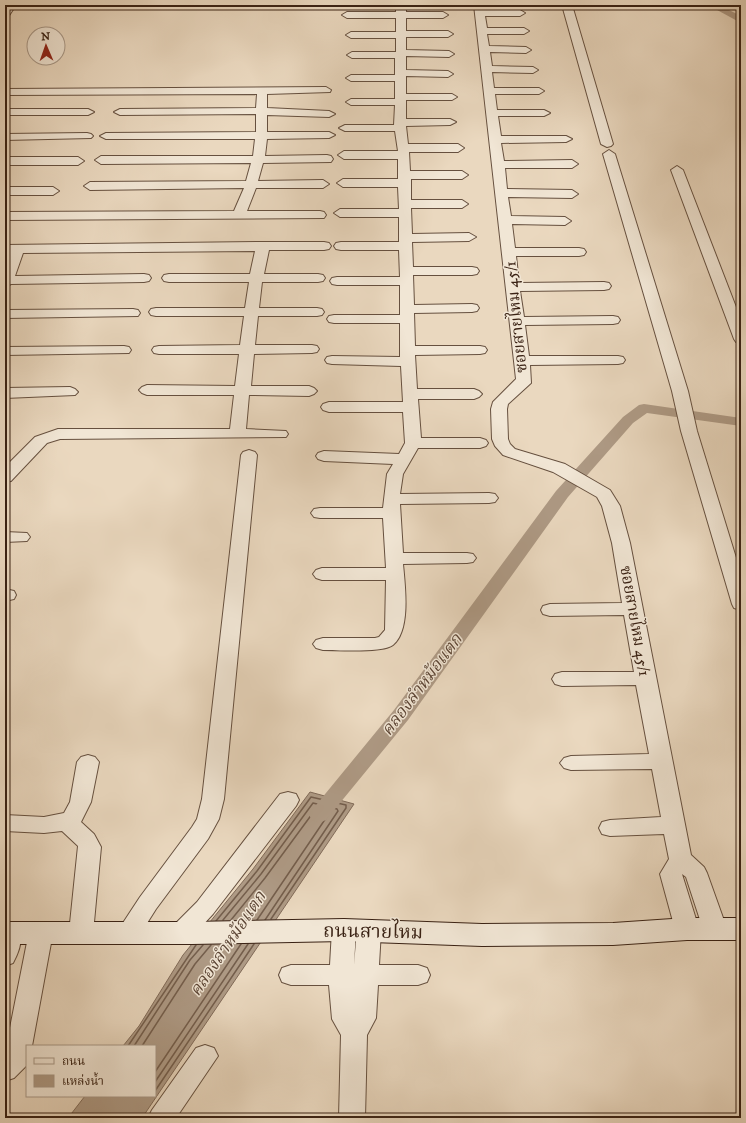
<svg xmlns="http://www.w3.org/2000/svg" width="746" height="1123" viewBox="0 0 746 1123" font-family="'IM FELL DW Pica','Noto Serif Thai',serif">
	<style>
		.water { fill: #ae9a85; stroke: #806a58 }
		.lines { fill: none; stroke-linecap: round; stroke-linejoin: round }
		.shore { stroke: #745e4c; stroke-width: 1.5 }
		.canal { fill: #ae9a85; fill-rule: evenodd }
		.street-casing { stroke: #66503f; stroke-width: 2 }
		.secondary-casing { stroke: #3a2214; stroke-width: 2 }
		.street { fill: #f1e6d5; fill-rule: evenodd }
		.secondary { fill: #f1e6d5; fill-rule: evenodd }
		.labels { text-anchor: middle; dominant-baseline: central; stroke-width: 3; stroke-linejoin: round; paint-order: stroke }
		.street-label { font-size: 16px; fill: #3a2214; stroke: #f1e6d5 }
		.water-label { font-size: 17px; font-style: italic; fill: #5d4636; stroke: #f1e6d5 }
		.near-street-label { font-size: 19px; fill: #3a2214; stroke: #f1e6d5 }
	</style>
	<rect width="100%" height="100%" fill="#ead8bf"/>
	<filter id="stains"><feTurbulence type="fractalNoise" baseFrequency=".005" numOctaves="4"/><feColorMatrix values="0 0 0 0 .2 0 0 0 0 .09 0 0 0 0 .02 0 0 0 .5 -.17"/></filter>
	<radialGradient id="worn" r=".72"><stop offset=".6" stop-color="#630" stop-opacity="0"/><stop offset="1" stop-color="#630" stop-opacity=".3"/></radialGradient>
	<path class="water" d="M 310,792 L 354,804 L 142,1118 L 68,1118 L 85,1096 L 155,1096 L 155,1046 L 123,1046 L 139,1026 L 183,955 L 253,869 Z"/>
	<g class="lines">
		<path class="shore" d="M 223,920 L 261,874 L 313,803 L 337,809 L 338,811 L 265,920
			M 231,920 L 265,878 L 315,810 L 328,812 L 328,815 L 257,920
			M 216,921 L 257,871 L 311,797 L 346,805 L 346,808 L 271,919
			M 128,1046 L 196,945
			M 134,1046 L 190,960 L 203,945
			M 142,1046 L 195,964 L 211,945
			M 155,1072 L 241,944
			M 155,1082 L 248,944
			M 155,1091 L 254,944"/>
		<path class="canal" d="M 708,5 L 719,5 L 741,16 L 741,23 Z
			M 644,404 L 741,418 L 741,426 L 647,413 L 633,423 L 568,497 L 408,720 L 326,820 L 319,823 L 312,820 L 309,815 L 312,810 L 394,710 L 556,491 L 623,417 L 639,405 Z"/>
		<defs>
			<path id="street" d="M 6,5 L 16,5 L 8,17 L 5,18 Z
				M 396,5 L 406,5 L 406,12 L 443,12 L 448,15 L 443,18 L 406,18 L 406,31 L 448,31 L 453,34 L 448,37 L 406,37 L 406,50 L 449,51 L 454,54 L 449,57 L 406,56 L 406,70 L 448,71 L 453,74 L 448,77 L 406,76 L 406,94 L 452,94 L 457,97 L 452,100 L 406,100 L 406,119 L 450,119 L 456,122 L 450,125 L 406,126 L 408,144 L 458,144 L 464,148 L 458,152 L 409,152 L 410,171 L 462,171 L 468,175 L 462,179 L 411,179 L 411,200 L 462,200 L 468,204 L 462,208 L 411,208 L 412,234 L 469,233 L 476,237 L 469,241 L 412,242 L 413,267 L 472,267 L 477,268 L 479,271 L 477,274 L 472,275 L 413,275 L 414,305 L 472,304 L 477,305 L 479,308 L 477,311 L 472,312 L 414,313 L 415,346 L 480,346 L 485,347 L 487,350 L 485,353 L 480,354 L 415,355 L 417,389 L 474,389 L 479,391 L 482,394 L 479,397 L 474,399 L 418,399 L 421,438 L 480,438 L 486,440 L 488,443 L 486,446 L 480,448 L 418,448 L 403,474 L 400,494 L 489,493 L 495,494 L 498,498 L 495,502 L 489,503 L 400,504 L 403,553 L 467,553 L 473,554 L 476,558 L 473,562 L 467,563 L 403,564 C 405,586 411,630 393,645 C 383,653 338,650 323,650 L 316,648 L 313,644 L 316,640 L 323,638 L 375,638 L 379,637 L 385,630 L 386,580 L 322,580 L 316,578 L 313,574 L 316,570 L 322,568 L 386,568 L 383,518 L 320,518 L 314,517 L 311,513 L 314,509 L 320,508 L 383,508 L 387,474 L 393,464 L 324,461 L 318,459 L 316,456 L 318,453 L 324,451 L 399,454 L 405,443 L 403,412 L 329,412 L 323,410 L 321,407 L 323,404 L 329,402 L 403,402 L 401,366 L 332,364 L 327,363 L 325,360 L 327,357 L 332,356 L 400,357 L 400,323 L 334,323 L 329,322 L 327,319 L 329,316 L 334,315 L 400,315 L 400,285 L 337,285 L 332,284 L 330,281 L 332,278 L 337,277 L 400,277 L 399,250 L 341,250 L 336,249 L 334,246 L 336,243 L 341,242 L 399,242 L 399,217 L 340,217 L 334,213 L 340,209 L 399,209 L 398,187 L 343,187 L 337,183 L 343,179 L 398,179 L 398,159 L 344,159 L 338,155 L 344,151 L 398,151 L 395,131 L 345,131 L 339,128 L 345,125 L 394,125 L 395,105 L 351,105 L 346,102 L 351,99 L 395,99 L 395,81 L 351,81 L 346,78 L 351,75 L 395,75 L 395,58 L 352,58 L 347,55 L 352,52 L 396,52 L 396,38 L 351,38 L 346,35 L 351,32 L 396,32 L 396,18 L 347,18 L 342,15 L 347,12 L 396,12 Z
				M 474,5 L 484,5 L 484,10 L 520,10 L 525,13 L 520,16 L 485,16 L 487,28 L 524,28 L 529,31 L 524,34 L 487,34 L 489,46 L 526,47 L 531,50 L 526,53 L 490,52 L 492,66 L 533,67 L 538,70 L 533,73 L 492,72 L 494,88 L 539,88 L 544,91 L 539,94 L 495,94 L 497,110 L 544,110 L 550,113 L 544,116 L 498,116 L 501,136 L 566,136 L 572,139 L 566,142 L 501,143 L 504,161 L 572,160 L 578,164 L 572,168 L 505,168 L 507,189 L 572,190 L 578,194 L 572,198 L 508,197 L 511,216 L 565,217 L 571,221 L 565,225 L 512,224 L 515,248 L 579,248 L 584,249 L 586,252 L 584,255 L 579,256 L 516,256 L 519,283 L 604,282 L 609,283 L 611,286 L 609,289 L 604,290 L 520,291 L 524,317 L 613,316 L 618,317 L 620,320 L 618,323 L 613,324 L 525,325 L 529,356 L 618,356 L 623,357 L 625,360 L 623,363 L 618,364 L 530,365 L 531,383 L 508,404 L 507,409 L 508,439 L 510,444 L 515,449 L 565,464 L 610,490 L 620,506 L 630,543 L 691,855 L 704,867 L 707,873 L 727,929 L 723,936 L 715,938 L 707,936 L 703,929 L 686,877 L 682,874 L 699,929 L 695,936 L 687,938 L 679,936 L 675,929 L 660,874 L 669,859 L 664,834 L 610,836 L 602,834 L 599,828 L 602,822 L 610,820 L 661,817 L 652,769 L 571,770 L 564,768 L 560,763 L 564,758 L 571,756 L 649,754 L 636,685 L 562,686 L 555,684 L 552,679 L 555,674 L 562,672 L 634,672 L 624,615 L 550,616 L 543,614 L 541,610 L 543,606 L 550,604 L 622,603 L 612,543 L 602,506 L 597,497 L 553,472 L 503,455 L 495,446 L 492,439 L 491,409 L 493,402 L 516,379 Z
				M 562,5 L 572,5 L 613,144 L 611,146 L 607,147 L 601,144 Z
				M 326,87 L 331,90 L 330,92 L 267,94 L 267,108 L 329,111 L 335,114 L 329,117 L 267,115 L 267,132 L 329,132 L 335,135 L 329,138 L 267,139 L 265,156 L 327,155 L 331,156 L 333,159 L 331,162 L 263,163 L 258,181 L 323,180 L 329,184 L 323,188 L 256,188 L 247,211 L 320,211 L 324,212 L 326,215 L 324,218 L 5,220 L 5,212 L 234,211 L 244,188 L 90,190 L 84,186 L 90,182 L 246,181 L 251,163 L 101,164 L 95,160 L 101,156 L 253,156 L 255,139 L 106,139 L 100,136 L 106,133 L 256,132 L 256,114 L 120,115 L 114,112 L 120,109 L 256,108 L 257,94 L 5,95 L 5,89 Z
				M 5,109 L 88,109 L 94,112 L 88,115 L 5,115 Z
				M 87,133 L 91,134 L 93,136 L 91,138 L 5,140 L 5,134 Z
				M 609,150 L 615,154 L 688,391 L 697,431 L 741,574 L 741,610 L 734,608 L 732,604 L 681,431 L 672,391 L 603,154 Z
				M 5,157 L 78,157 L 84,161 L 78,165 L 5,165 Z
				M 677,166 L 683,170 L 741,320 L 741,343 L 736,342 L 734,339 L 671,170 Z
				M 5,187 L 53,187 L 59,191 L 53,195 L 5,195 Z
				M 263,242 L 324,242 L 329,243 L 331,246 L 329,249 L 324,250 L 269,250 L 264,274 L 318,274 L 323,275 L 325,278 L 323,281 L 318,282 L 262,282 L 259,308 L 317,308 L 322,309 L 324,312 L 322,315 L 317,316 L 258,316 L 255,345 L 312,345 L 317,346 L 319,349 L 317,352 L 312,353 L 254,354 L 251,386 L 309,386 L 314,388 L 317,391 L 314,394 L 309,396 L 249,395 L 246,429 L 286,431 L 288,434 L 286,437 L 60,439 L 47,443 L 11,481 L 5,482 L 5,467 L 35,437 L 58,429 L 230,429 L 234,395 L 147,395 L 142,393 L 139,390 L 142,387 L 147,385 L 235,386 L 239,354 L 159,354 L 154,353 L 152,350 L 154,347 L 159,346 L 240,345 L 244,316 L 156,316 L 151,315 L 149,312 L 151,309 L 156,308 L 245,308 L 249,282 L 169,282 L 164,281 L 162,278 L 164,275 L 169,274 L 250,274 L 255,251 L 23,253 L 15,276 L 144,274 L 149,275 L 151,278 L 149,281 L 144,282 L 11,284 L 5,287 L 5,265 L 10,253 L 5,253 L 5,245 Z
				M 133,309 L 138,310 L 140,313 L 138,316 L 5,318 L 5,310 Z
				M 124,346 L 129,347 L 131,350 L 129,353 L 5,355 L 5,347 Z
				M 70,387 L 75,389 L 78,392 L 75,395 L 5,398 L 5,388 Z
				M 249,450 L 255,452 L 257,455 L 224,799 L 219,819 L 208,839 L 156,909 L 137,939 L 129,941 L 121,939 L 117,932 L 140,897 L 192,827 L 197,819 L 202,799 L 241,455 L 243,452 Z
				M 5,532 L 27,533 L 30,537 L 27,541 L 5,542 Z
				M 5,589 L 14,591 L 16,595 L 14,599 L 5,601 Z
				M 88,755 L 95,757 L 99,762 L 91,802 L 81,822 L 94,834 L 101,847 L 93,933 L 89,940 L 81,942 L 73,940 L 69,933 L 78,846 L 62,831 L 44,833 L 5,831 L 5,815 L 44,817 L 64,813 L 70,802 L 77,762 L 81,757 Z
				M 288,792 L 296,794 L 299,800 L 296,806 L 213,914 L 189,940 L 181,942 L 173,940 L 169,933 L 173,926 L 197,902 L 280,794 Z
				M 344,921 L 352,923 L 356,930 L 354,965 L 357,930 L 361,923 L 369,921 L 377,923 L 381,930 L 379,965 L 418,965 L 427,968 L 430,975 L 427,982 L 418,985 L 378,985 L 376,1018 L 367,1035 L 365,1118 L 339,1118 L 341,1035 L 332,1019 L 329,985 L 291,985 L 282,982 L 279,975 L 282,968 L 291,965 L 330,965 L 332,930 L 336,923 Z
				M 41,923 L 49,925 L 53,932 L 32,1046 L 27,1046 L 26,1066 L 14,1078 L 5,1081 L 5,1053 L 29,932 L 33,925 Z
				M 10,924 L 18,926 C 24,937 19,952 13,963 L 5,966 L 5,925 Z
				M 205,1045 L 214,1048 L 218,1056 L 176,1118 L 148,1118 L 152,1110 L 196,1048 Z"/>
			<path id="secondary" d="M 687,918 L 741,918 L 741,940 L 687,940 L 613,945 L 482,946 L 344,941 L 192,944 L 5,944 L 5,922 L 192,922 L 344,919 L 482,924 L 613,923 Z"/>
		</defs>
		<use href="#street" class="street-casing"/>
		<use href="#secondary" class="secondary-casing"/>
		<use href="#street" class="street"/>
		<use href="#secondary" class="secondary"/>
	</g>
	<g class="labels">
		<g class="street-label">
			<text transform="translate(516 317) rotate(-96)">ซอยสายไหม 45/1</text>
			<text transform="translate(635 621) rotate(80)">ซอยสายไหม 45/1</text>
		</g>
		<g class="water-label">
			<text transform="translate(422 685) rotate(-53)">คลองลำหม้อแตก</text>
			<text transform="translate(228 944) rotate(-56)">คลองลำหม้อแตก</text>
		</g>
		<g class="near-street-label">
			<text transform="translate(373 932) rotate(1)">ถนนสายไหม</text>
		</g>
	</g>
	<rect width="746" height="1123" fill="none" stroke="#ead8bf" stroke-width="20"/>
	<rect x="6" y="6" width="734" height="1111" fill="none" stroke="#3a2214" stroke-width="2"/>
	<rect x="10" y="10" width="726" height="1103" fill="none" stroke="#3a2214"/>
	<rect x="26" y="1045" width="130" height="52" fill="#f1e6d5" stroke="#a89888"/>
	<rect x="34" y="1058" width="20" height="6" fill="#f1e6d5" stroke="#a89888"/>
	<text x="62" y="1065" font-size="12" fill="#3a2214">ถนน</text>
	<rect x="34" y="1075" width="20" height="12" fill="#ae9a85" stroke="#a89888"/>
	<text x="62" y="1085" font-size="12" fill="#3a2214">แหล่งน้ำ</text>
	<g transform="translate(46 46) rotate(358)"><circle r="19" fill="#f1e6d5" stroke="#a89888"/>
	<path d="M0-3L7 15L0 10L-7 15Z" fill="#8f2418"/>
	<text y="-6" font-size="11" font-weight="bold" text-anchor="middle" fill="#3a2214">N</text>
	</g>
	<rect width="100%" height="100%" filter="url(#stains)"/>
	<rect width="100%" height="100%" fill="url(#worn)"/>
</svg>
